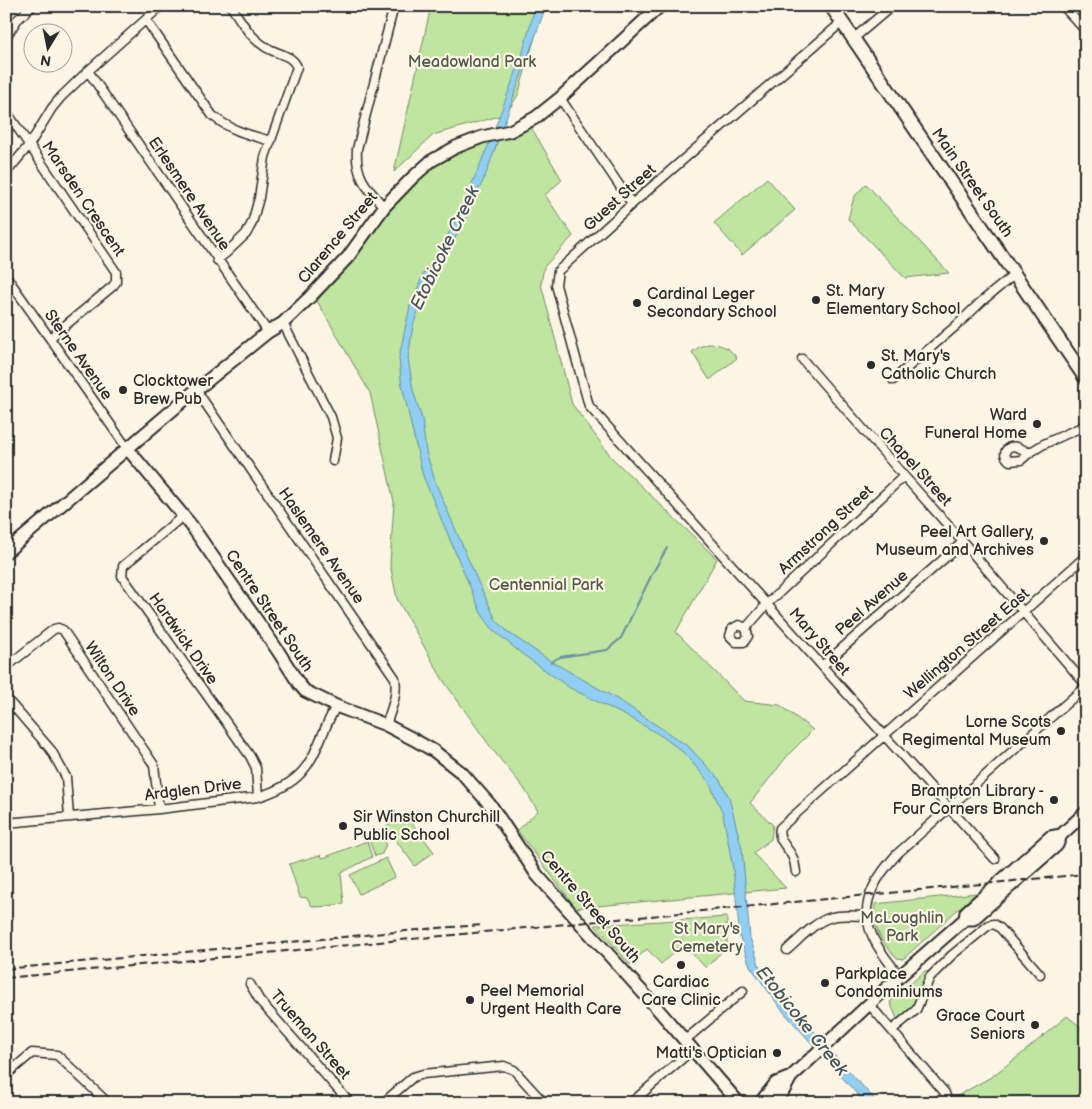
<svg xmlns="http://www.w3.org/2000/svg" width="1092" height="1109" viewBox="0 0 1092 1109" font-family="'Balsamiq Sans',sans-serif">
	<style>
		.green { fill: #bfe5a0; stroke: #758866 }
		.water { fill: #91cff2; stroke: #688da2 }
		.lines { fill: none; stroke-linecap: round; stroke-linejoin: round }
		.stream { stroke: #688da2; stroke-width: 2 }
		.street-casing { stroke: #2b2b2b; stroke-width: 11 }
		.secondary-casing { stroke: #2b2b2b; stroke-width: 15 }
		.primary-casing { stroke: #2b2b2b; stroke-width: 16 }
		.street { stroke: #fcf5e5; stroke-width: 8 }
		.secondary { stroke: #fcf5e5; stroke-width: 11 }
		.primary { stroke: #fcf5e5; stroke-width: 12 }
		.rail { stroke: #2b2b2b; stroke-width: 2; stroke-dasharray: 8 4; stroke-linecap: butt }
		.poi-dot { fill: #2b2b2b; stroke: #fcf5e5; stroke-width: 2 }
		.labels { text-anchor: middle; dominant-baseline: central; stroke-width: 4.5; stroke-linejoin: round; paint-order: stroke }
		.park-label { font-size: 16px; fill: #505a48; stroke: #fcf5e5 }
		.street-label { font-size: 16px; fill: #2b2b2b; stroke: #fcf5e5 }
		.poi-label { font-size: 16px; fill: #2b2b2b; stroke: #fcf5e5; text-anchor: start }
		.water-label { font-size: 18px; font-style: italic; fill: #44545d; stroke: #fcf5e5 }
	</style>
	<rect width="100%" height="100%" fill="#fcf5e5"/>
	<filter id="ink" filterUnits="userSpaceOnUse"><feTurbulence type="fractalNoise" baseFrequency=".02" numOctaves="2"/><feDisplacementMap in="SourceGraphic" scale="10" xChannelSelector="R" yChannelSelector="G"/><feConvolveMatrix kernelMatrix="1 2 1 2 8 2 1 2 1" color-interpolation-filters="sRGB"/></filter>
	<g filter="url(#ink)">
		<path class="green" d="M 431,6 L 544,6 L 518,95 L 506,114 L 433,135 L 394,172 Z
			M 531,127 L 562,180 L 545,195 L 573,236 L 544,267 L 541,284 L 572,404 L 612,458 L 717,559 L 676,632 L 744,701 L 780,705 L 813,730 L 789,754 L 750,803 L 773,825 L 771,839 L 753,853 L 786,888 L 576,908 L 517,830 L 538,811 L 523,787 L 492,749 L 443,680 L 397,599 L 390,564 L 394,502 L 370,393 L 317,301 L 395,203 L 439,159 L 470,144 L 506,136 Z
			M 767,178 L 795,210 L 742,255 L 714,223 Z
			M 866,184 L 949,273 L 905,278 L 848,219 L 854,197 Z
			M 708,344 C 721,344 729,347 737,358 L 711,379 L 709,379 L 692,352 L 699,347 Z
			M 405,814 L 434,852 L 415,866 L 386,827 Z
			M 381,830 L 386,844 L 382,854 L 375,856 L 367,834 Z
			M 367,841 L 372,857 L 341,873 L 344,904 L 318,907 L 312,906 L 307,898 L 300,897 L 289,864 L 320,855 L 323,858 Z
			M 386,858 L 395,877 L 359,894 L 350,875 Z
			M 976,893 L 903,959 L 897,958 C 880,940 873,930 875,904 Z
			M 727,917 L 727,946 L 706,968 L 683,944 L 661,964 L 647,949 L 630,965 L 595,925 Z
			M 926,970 L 929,973 L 925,976 L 914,1005 L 897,1019 L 890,1002 Z
			M 1067,1016 L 1082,1028 L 1086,1028 L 1086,1103 L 953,1103 L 952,1099 L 991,1077 L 1019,1056 Z"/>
		<path class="water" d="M 535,6 L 546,6 L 486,174 L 465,220 L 433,277 L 421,303 L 413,326 L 408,358 L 413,390 L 422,419 L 426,452 L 436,484 L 478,582 L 496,620 L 509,633 L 549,660 L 622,702 L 689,747 L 719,779 L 729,797 L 742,849 L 750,938 L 760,967 L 835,1056 L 878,1103 L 865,1103 L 781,1009 L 750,966 L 740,938 L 733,869 L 723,814 L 709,782 L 683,752 L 663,737 L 638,722 L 570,688 L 522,654 L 493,630 L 481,613 L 423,476 L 401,381 L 399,357 L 410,306 L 423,275 L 449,233 L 462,207 L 488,146 L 522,56 Z"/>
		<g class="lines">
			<path class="stream" d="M 551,662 L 560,657 L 607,650 L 621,638 L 652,574 L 667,548"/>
			<defs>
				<path id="street" d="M 1063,6 L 1086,31
					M 146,20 L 212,115 C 229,130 249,135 271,141
					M 842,22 L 632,204 L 558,271 L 556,285 L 589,406 L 995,859
					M 6,37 L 17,20 L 32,6
					M 853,39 L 892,6
					M 88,71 L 268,332
					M 560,98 L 632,204
					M 6,111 L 116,272 L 116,282 L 113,286 L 50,338
					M 6,173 L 30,144 L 52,108 L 61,97 L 88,71 L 161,6
					M 384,207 C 367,188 355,177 357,149 L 394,6
					M 217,260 L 226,253 L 246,234 L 252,223 L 259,198 L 265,157 L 297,67 C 292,54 275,54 264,46 C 249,36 241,21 231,6
					M 6,276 L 127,448
					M 283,323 L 331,417 L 337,438 L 333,461
					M 802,359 L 904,476 L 963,542 L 1086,685
					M 893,380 L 957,325 L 982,301 L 1015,274
					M 196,390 L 395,678 C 398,694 391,710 386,725
					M 1029,453 C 1025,451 1021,448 1017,447 C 1007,444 1000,454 1010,461 L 1021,460 L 1029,453 L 1044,444 L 1086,425
					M 183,516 L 123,566 L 122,576 L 250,756 L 256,768 L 258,797
					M 739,625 L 746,628 L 748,636 L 744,642 L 736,642 L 730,636 L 732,629 Z
					M 746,628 L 767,604 L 904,476
					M 822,666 L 963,542
					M 6,667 L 54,629 L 58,628 L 63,630 L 154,765 L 159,809
					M 6,698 L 51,750 L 66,777 L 69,817
					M 6,823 L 159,809 L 258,797 C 316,779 311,752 336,706
					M 796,872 C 795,867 795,861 792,856 C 787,846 777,840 780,828 L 1086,556
					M 787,950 C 800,939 815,921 832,917 C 843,914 856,916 867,916
					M 900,976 C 860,929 853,903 897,854 L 1086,686
					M 250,984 L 260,1001 L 350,1103
					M 869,1004 L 945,1093 L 948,1103
					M 892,1030 L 916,1010 L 930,977 L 952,955 L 989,925 L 994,924 L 1000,928 L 1040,974
					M 684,1041 L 743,991
					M 6,1075 L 32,1053 L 57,1055 L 104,1099 L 106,1103
					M 383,1103 L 413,1077 L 423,1074 L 504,1066 L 514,1070 L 544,1103
					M 631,1103 L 692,1050"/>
				<path id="secondary" d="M 127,448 L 191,525 L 278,651 L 299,684 L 305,691 L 336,706 L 386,725 L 413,739 L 434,751 L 462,773 L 492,807 L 537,875 L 655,1006 L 739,1103
					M 6,552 L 196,390 L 268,332 L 283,323 L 310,297 L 348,257 L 384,207 L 412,178 L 431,161 L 456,147 L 482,137 L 510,131 L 535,118 L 560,98 L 660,6
					M 965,919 L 966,912 L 1050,837 L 1061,835
					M 760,1103 L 776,1083 L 791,1077 L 893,982 L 965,919 L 973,919 L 1057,845 L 1061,835 L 1086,812
					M 774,1103 L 784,1090 L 791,1077"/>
				<path id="primary" d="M 831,6 L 1086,379"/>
			</defs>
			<use href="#street" class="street-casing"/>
			<use href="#secondary" class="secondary-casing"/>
			<use href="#primary" class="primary-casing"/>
			<use href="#street" class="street"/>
			<use href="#secondary" class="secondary"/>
			<use href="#primary" class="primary"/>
			<path class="rail" d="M 6,969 L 438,928 L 482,925
				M 6,978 L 1086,874"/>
		</g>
	</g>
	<g class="poi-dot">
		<circle cx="816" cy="300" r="5"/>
		<circle cx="637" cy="303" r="5"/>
		<circle cx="871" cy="365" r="5"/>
		<circle cx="123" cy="390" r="5"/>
		<circle cx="1037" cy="424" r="5"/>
		<circle cx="1044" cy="541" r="5"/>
		<circle cx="1061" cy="731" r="5"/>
		<circle cx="1054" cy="800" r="5"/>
		<circle cx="343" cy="826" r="5"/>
		<circle cx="681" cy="965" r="5"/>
		<circle cx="825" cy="983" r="5"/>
		<circle cx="470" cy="1000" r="5"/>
		<circle cx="1035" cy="1025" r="5"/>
		<circle cx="777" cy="1053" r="5"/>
	</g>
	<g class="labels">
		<g class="park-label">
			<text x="472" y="62">Meadowland Park</text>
			<text x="546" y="585">Centennial Park</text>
			<text x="902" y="918">McLoughlin<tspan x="902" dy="18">Park</tspan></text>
			<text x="707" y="929">St Mary's<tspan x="707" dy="18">Cemetery</tspan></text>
		</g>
		<g class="street-label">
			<text transform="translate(972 183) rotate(55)">Main Street South</text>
			<text transform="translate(189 194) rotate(56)">Erlesmere Avenue</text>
			<text transform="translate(620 198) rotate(-42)">Guest Street</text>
			<text transform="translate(83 199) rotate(56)">Marsden Crescent</text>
			<text transform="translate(338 238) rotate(-50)">Clarence Street</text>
			<text transform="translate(78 355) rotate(55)">Sterne Avenue</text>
			<text transform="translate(915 467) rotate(48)">Chapel Street</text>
			<text transform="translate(826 530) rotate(-43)">Armstrong Street</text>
			<text transform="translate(321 546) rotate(55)">Haslemere Avenue</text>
			<text transform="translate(872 603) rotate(-41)">Peel Avenue</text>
			<text transform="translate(269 611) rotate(56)">Centre Street South</text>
			<text transform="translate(183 639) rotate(55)">Hardwick Drive</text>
			<text transform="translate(819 642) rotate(49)">Mary Street</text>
			<text transform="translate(967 644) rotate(-41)">Wellington Street East</text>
			<text transform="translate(112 679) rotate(56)">Wilton Drive</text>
			<text transform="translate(193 790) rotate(-7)">Ardglen Drive</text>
			<text transform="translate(590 907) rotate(49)">Centre Street South</text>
			<text transform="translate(310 1035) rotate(49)">Trueman Street</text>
		</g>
		<g class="poi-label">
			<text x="826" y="291">St. Mary<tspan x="826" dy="18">Elementary School</tspan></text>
			<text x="647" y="294">Cardinal Leger<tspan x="647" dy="18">Secondary School</tspan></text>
			<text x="881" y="356">St. Mary's<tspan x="881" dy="18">Catholic Church</tspan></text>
			<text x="133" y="381">Clocktower<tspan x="133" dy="18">Brew Pub</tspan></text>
			<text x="1027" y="415" text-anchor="end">Ward<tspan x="1027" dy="18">Funeral Home</tspan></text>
			<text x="1034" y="532" text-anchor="end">Peel Art Gallery,<tspan x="1034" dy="18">Museum and Archives</tspan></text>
			<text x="1051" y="722" text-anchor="end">Lorne Scots<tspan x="1051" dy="18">Regimental Museum</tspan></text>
			<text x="1044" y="791" text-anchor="end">Brampton Library -<tspan x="1044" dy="18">Four Corners Branch</tspan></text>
			<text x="353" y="817">Sir Winston Churchill<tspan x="353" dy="18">Public School</tspan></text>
			<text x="835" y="974">Parkplace<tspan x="835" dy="18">Condominiums</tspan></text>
			<text x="681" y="982" text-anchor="middle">Cardiac<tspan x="681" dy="18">Care Clinic</tspan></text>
			<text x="480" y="991">Peel Memorial<tspan x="480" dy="18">Urgent Health Care</tspan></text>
			<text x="1025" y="1016" text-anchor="end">Grace Court<tspan x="1025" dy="18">Seniors</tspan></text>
			<text x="767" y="1053" text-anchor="end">Matti's Optician</text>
		</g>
		<g class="water-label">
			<text transform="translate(445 248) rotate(-64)">Etobicoke Creek</text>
			<text transform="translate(802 1021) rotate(51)">Etobicoke Creek</text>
		</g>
	</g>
	<rect width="1092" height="1109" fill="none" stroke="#fcf5e5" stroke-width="25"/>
	<rect x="12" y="12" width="1067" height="1084" fill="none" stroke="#2b2b2b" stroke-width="2" filter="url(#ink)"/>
	<g transform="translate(48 48) rotate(190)"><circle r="24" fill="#fcf5e5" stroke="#a8a49b"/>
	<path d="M0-4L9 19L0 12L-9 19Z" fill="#2b2b2b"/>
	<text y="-8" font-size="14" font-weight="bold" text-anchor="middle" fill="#2b2b2b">N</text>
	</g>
</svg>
